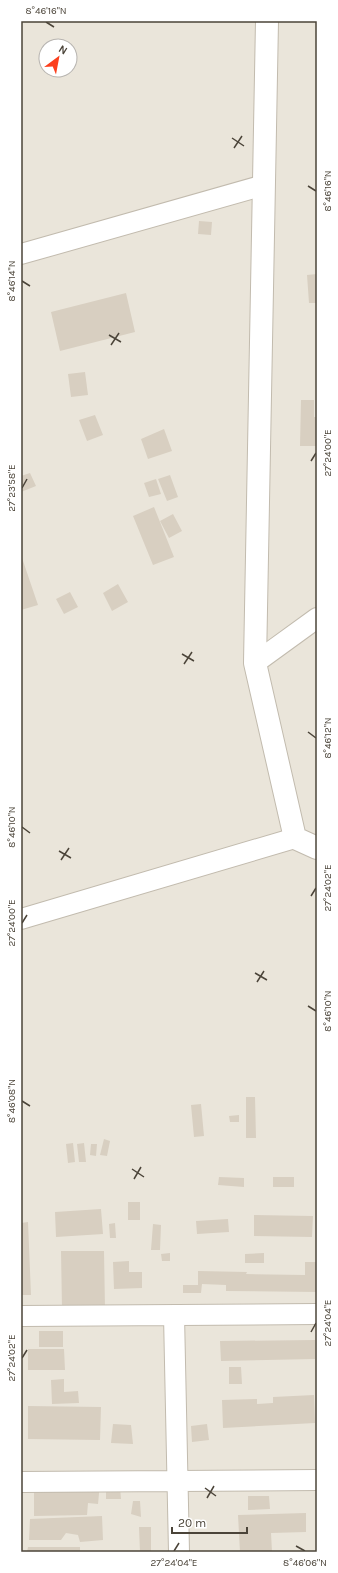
<svg xmlns="http://www.w3.org/2000/svg" width="338" height="1573" viewBox="0 0 338 1573" font-family="Karla,sans-serif">
	<style>
		.residential { fill: #eae5da; fill-rule: evenodd }
		.building { fill: #d8cfc1 }
		.lines { fill: none; stroke-linecap: round; stroke-linejoin: round }
		.minor-casing { stroke: #c2bbae; stroke-width: 22 }
		.tertiary-casing { stroke: #c2bbae; stroke-width: 24 }
		.minor { stroke: #fff; stroke-width: 20 }
		.tertiary { stroke: #fff; stroke-width: 22 }
		.ticks { fill: none; stroke: #4b4439; stroke-width: 1.5 }
		.neatline { fill: none; stroke: #4b4439; stroke-width: 1.5 }
		.ticks-label { font-size: 10px; text-anchor: middle; fill: #4b4439 }
	</style>
	<rect width="100%" height="100%" fill="#f6f3ec"/>
	<path class="residential" d="M 21,21 L 317,21 L 317,1552 L 21,1552 ZM 46,46 L 70,46 L 70,70 L 46,70 Z"/>
	<path class="building" d="M 199,221 L 212,222 L 211,235 L 198,234 Z
		M 317,274 L 317,303 L 309,303 L 307,275 Z
		M 126,293 L 135,332 L 60,351 L 51,312 Z
		M 85,372 L 88,395 L 71,397 L 68,374 Z
		M 301,400 L 314,400 L 314,417 L 317,417 L 317,446 L 300,446 Z
		M 95,415 L 103,435 L 87,441 L 79,420 Z
		M 164,429 L 172,451 L 148,459 L 141,439 Z
		M 30,473 L 36,486 L 21,492 L 21,476 Z
		M 170,475 L 178,497 L 167,501 L 158,479 Z
		M 156,479 L 161,494 L 149,497 L 144,483 Z
		M 154,507 L 174,557 L 153,565 L 133,516 Z
		M 173,514 L 182,531 L 169,538 L 160,521 Z
		M 21,555 L 38,605 L 21,610 Z
		M 118,584 L 128,602 L 112,611 L 103,593 Z
		M 70,592 L 78,607 L 64,614 L 56,599 Z
		M 246,1097 L 255,1097 L 256,1138 L 246,1138 Z
		M 201,1104 L 204,1136 L 194,1137 L 191,1105 Z
		M 239,1115 L 239,1122 L 230,1122 L 229,1116 Z
		M 104,1139 L 110,1141 L 107,1156 L 100,1155 Z
		M 73,1143 L 75,1162 L 68,1163 L 66,1144 Z
		M 84,1143 L 86,1162 L 79,1162 L 77,1144 Z
		M 91,1144 L 97,1144 L 96,1156 L 90,1155 Z
		M 219,1177 L 244,1178 L 244,1187 L 218,1185 Z
		M 273,1177 L 294,1177 L 294,1187 L 273,1187 Z
		M 128,1202 L 140,1202 L 140,1220 L 128,1220 Z
		M 101,1209 L 103,1234 L 56,1237 L 55,1212 Z
		M 254,1215 L 313,1216 L 312,1237 L 254,1236 Z
		M 228,1219 L 229,1232 L 197,1234 L 196,1221 Z
		M 28,1222 L 31,1295 L 21,1295 L 21,1223 Z
		M 115,1223 L 116,1238 L 110,1238 L 109,1224 Z
		M 153,1224 L 161,1225 L 160,1250 L 151,1250 Z
		M 61,1251 L 104,1251 L 105,1308 L 62,1308 Z
		M 170,1253 L 170,1261 L 162,1261 L 161,1254 Z
		M 264,1253 L 264,1263 L 245,1263 L 245,1254 Z
		M 129,1261 L 129,1272 L 142,1272 L 142,1288 L 114,1289 L 113,1262 Z
		M 305,1262 L 317,1262 L 317,1292 L 226,1291 L 226,1285 L 202,1284 L 201,1293 L 183,1293 L 183,1285 L 198,1285 L 198,1271 L 247,1272 L 246,1274 L 305,1275 Z
		M 39,1331 L 63,1331 L 63,1347 L 39,1347 Z
		M 315,1340 L 315,1359 L 221,1361 L 220,1341 Z
		M 28,1349 L 64,1349 L 65,1370 L 28,1370 Z
		M 229,1367 L 241,1367 L 242,1384 L 229,1384 Z
		M 64,1379 L 64,1392 L 78,1391 L 79,1403 L 52,1404 L 51,1380 Z
		M 314,1395 L 315,1423 L 223,1428 L 222,1400 L 257,1399 L 257,1404 L 273,1403 L 273,1397 Z
		M 28,1406 L 101,1407 L 100,1440 L 28,1439 Z
		M 113,1424 L 131,1425 L 133,1444 L 111,1443 Z
		M 207,1424 L 209,1440 L 192,1442 L 191,1426 Z
		M 34,1482 L 100,1483 L 98,1504 L 88,1503 L 87,1515 L 34,1516 Z
		M 120,1487 L 121,1499 L 106,1499 L 106,1489 Z
		M 248,1496 L 269,1496 L 270,1509 L 248,1510 Z
		M 133,1501 L 140,1501 L 141,1517 L 131,1514 Z
		M 306,1513 L 306,1532 L 271,1533 L 272,1552 L 240,1552 L 238,1515 Z
		M 102,1516 L 103,1540 L 80,1542 L 78,1535 L 66,1533 L 61,1540 L 29,1540 L 30,1519 Z
		M 139,1527 L 151,1527 L 151,1552 L 140,1552 Z
		M 28,1547 L 80,1547 L 80,1552 L 27,1552 Z"/>
	<g class="lines">
		<defs>
			<path id="minor" d="M 21,254 L 264,185
				M 255,663 L 317,618
				M 21,919 L 295,838
				M 174,1315 L 179,1552
				M 21,1316 L 317,1314
				M 21,1482 L 317,1480"/>
			<path id="tertiary" d="M 267,21 L 255,663 L 295,838 L 317,848"/>
		</defs>
		<use href="#minor" class="minor-casing"/>
		<use href="#tertiary" class="tertiary-casing"/>
		<use href="#minor" class="minor"/>
		<use href="#tertiary" class="tertiary"/>
	</g>
	<path class="ticks" d="M 46,22 L 54,27M 232,138 L 244,146M 234,148 L 242,136M 308,186 L 316,191M 22,281 L 30,286M 109,335 L 121,342M 111,345 L 119,333M 311,461 L 316,453M 22,488 L 27,479M 182,654 L 194,661M 184,664 L 192,652M 308,732 L 316,738M 22,827 L 30,833M 59,851 L 71,858M 61,860 L 69,848M 311,896 L 316,888M 22,923 L 27,915M 255,973 L 267,980M 257,982 L 264,971M 308,1006 L 316,1011M 22,1101 L 30,1106M 132,1169 L 144,1177M 134,1179 L 141,1167M 311,1332 L 316,1323M 22,1358 L 27,1350M 205,1488 L 216,1496M 207,1498 L 214,1486M 296,1546 L 305,1551M 174,1551 L 179,1543"/>
	<rect width="338" height="1573" fill="none" stroke="#ffffff" stroke-width="44"/>
	<g transform="translate(58 58) rotate(32)"><circle r="19" fill="#ffffff" stroke="#b7b4b0"/>
	<path d="M0-3L7 15L0 10L-7 15Z" fill="#fc3f1d"/>
	<text y="-6" font-size="11" font-weight="bold" text-anchor="middle" fill="#4b4439">N</text>
	</g>
	<path d="M172 1527v6h75v-6" fill="none" stroke="#4b4439" stroke-width="2"/>
	<text x="178" y="1527" font-size="12" fill="#4b4439" stroke="#ffffff" stroke-width="3" paint-order="stroke">20 m</text>
	<rect x="22" y="22" width="294" height="1529" class="neatline"/>
	<g class="ticks-label">
		<text x="46" y="14">8°46'16"N</text>
		<text transform="translate(327 191) rotate(-90)" y="4">8°46'16"N</text>
		<text transform="translate(11 281) rotate(-90)" y="4">8°46'14"N</text>
		<text transform="translate(327 453) rotate(-90)" y="4">27°24'00"E</text>
		<text transform="translate(11 488) rotate(-90)" y="4">27°23'58"E</text>
		<text transform="translate(327 738) rotate(-90)" y="4">8°46'12"N</text>
		<text transform="translate(11 827) rotate(-90)" y="4">8°46'10"N</text>
		<text transform="translate(327 888) rotate(-90)" y="4">27°24'02"E</text>
		<text transform="translate(11 923) rotate(-90)" y="4">27°24'00"E</text>
		<text transform="translate(327 1011) rotate(-90)" y="4">8°46'10"N</text>
		<text transform="translate(11 1101) rotate(-90)" y="4">8°46'08"N</text>
		<text transform="translate(327 1323) rotate(-90)" y="4">27°24'04"E</text>
		<text transform="translate(11 1358) rotate(-90)" y="4">27°24'02"E</text>
		<text x="174" y="1566">27°24'04"E</text>
		<text x="305" y="1566">8°46'06"N</text>
	</g>
</svg>
